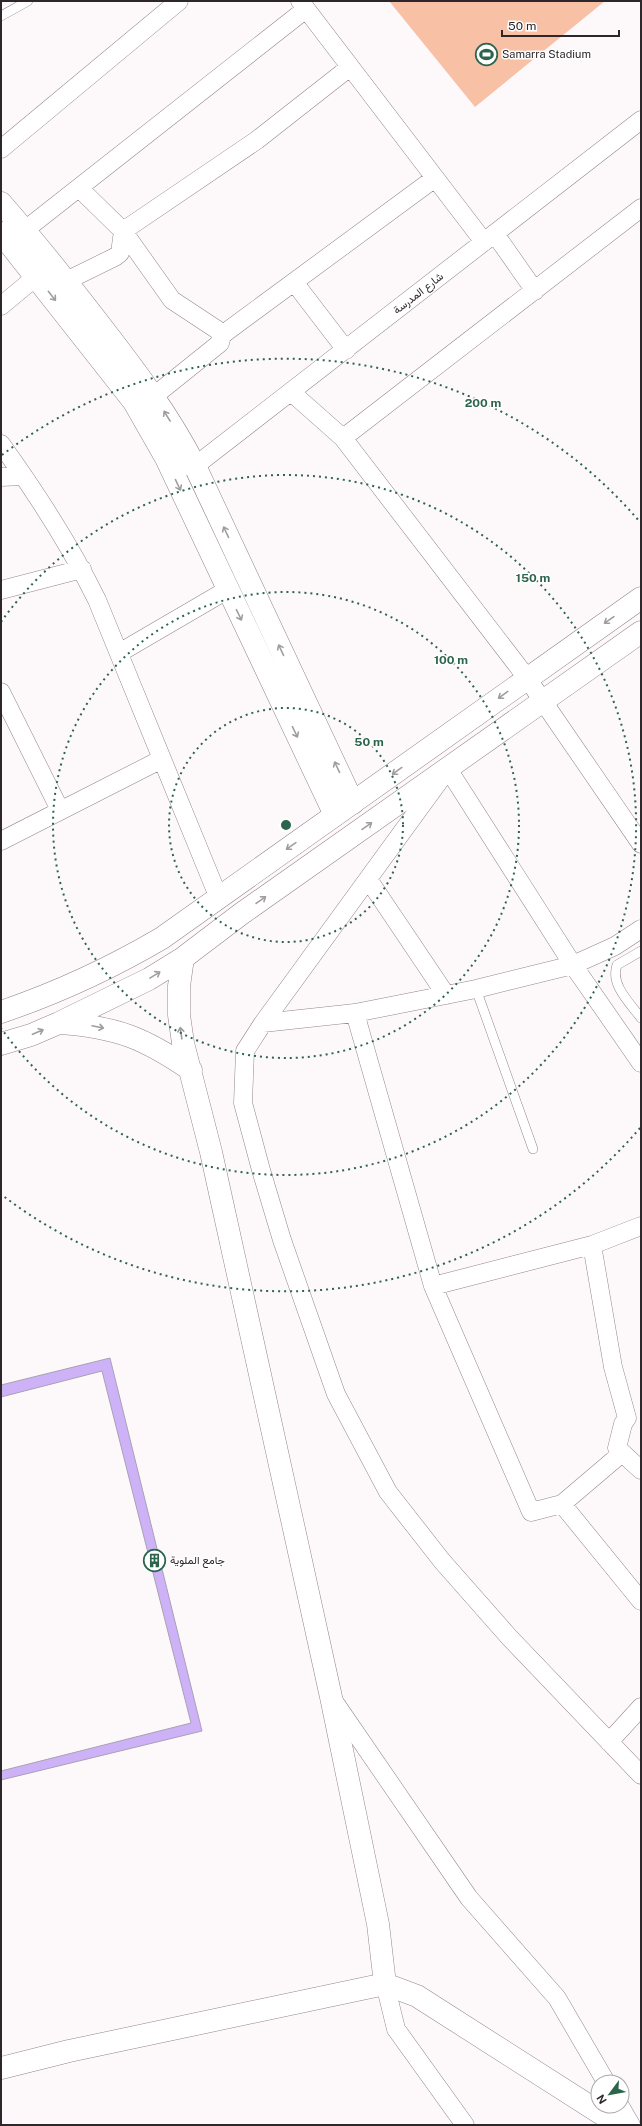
<svg xmlns="http://www.w3.org/2000/svg" width="642" height="2126" viewBox="0 0 642 2126" font-family="'Public Sans',Vazirmatn,sans-serif">
	<style>
		.green { fill: #f8c0a5 }
		.building { fill: #ceb2f7; stroke: #a8a1b3 }
		.lines { fill: none; stroke-linecap: round; stroke-linejoin: round }
		.service-casing { stroke: #95848f; stroke-width: 10 }
		.minor-casing { stroke: #95848f; stroke-width: 19 }
		.tertiary-casing { stroke: #95848f; stroke-width: 23 }
		.secondary-casing { stroke: #95848f; stroke-width: 23 }
		.service { stroke: #fff; stroke-width: 9 }
		.minor { stroke: #fff; stroke-width: 18 }
		.tertiary { stroke: #fff; stroke-width: 22 }
		.secondary { stroke: #fff; stroke-width: 22 }
		.oneway { stroke: #a09da0 }
		.ring { fill: none; stroke: #2c644c; stroke-width: 2; stroke-dasharray: 2 4 }
		.labels { text-anchor: middle; dominant-baseline: central; stroke-width: 3; stroke-linejoin: round; paint-order: stroke }
		.poi-label { font-size: 11px; fill: #2d262b; stroke: #fff; text-anchor: start }
		.street-label { font-size: 11px; fill: #2d262b; stroke: #fff }
		.centre { fill: #2c644c; stroke: #fff; stroke-width: 2 }
		.ring-label { font-size: 12px; text-anchor: middle; font-weight: bold; fill: #2c644c; stroke: #fff; stroke-width: 3; stroke-linejoin: round; paint-order: stroke }
	</style>
	<rect width="100%" height="100%" fill="#fdf9fb"/>
	<path class="green" d="M 389,1 L 605,1 L 475,107 Z"/>
	<path class="building" d="M 110,1358 L 202,1731 L 1,1780 L 1,1771 L 191,1723 L 102,1371 L 1,1397 L 1,1385 Z"/>
	<g class="lines">
		<defs>
			<path id="service" d="M 1,16 L 28,1
				M 641,951 L 617,965 C 610,985 630,1003 641,1018
				M 476,989 L 533,1149"/>
			<path id="minor" d="M 300,1 L 484,242
				M 1,149 L 179,1
				M 79,188 L 123,231 L 172,300 L 219,331 L 222,335 L 220,343 L 154,396
				M 25,230 L 306,9
				M 495,234 L 535,291
				M 66,281 L 115,257 L 120,253 L 123,231 L 257,140 L 350,67
				M 294,282 L 346,350
				M 1,306 L 37,276
				M 222,335 L 435,178
				M 291,392 L 343,438 L 527,678 L 641,844
				M 343,438 L 641,208
				M 1,444 C 37,494 70,545 97,600 L 218,896
				M 166,458 L 185,466 L 195,466 L 641,120
				M 1,477 L 23,476
				M 1,590 L 82,569
				M 119,653 L 227,590
				M 1,692 L 60,810
				M 1,841 L 162,759
				M 368,879 L 446,995
				M 355,1013 L 476,989 L 573,965 L 615,946 L 641,929
				M 263,1023 L 355,1013 L 433,1286 L 531,1512 L 562,1504 L 641,1601
				M 641,1063 L 573,965 L 448,769 L 263,1023 L 245,1051 L 243,1103 L 261,1170 L 282,1240 L 336,1394 L 388,1492 L 442,1561 L 509,1637 L 641,1775
				M 592,1245 L 613,1367 L 627,1418 L 623,1424 L 617,1448 L 641,1470
				M 433,1286 L 592,1245 L 641,1226
				M 562,1504 L 622,1453
				M 333,1700 L 469,1898 L 557,1998 L 606,2082
				M 609,1742 L 641,1707
				M 385,1984 L 396,2029 L 465,2125
				M 620,2106 L 631,2125"/>
			<path id="tertiary" d="M 1,203 C 37,244 71,287 104,330 C 138,374 170,417 195,466 L 353,803
				M 1,233 L 134,402 L 166,458 L 335,815"/>
			<path id="secondary" d="M 183,958 L 179,986 L 179,1015 L 183,1043 L 211,1152 L 331,1697 L 378,1924 L 385,1984 L 417,1996 L 619,2125
				M 1,1012 C 57,993 111,968 162,938 L 641,598
				M 60,1023 C 117,1027 144,1038 191,1070
				M 1,1044 L 31,1035 L 59,1023 L 149,979 L 183,958 L 241,914 L 641,632
				M 1,2068 L 69,2051 L 385,1984"/>
		</defs>
		<use href="#service" class="service-casing"/>
		<use href="#minor" class="minor-casing"/>
		<use href="#tertiary" class="tertiary-casing"/>
		<use href="#secondary" class="secondary-casing"/>
		<use href="#service" class="service"/>
		<use href="#minor" class="minor"/>
		<use href="#tertiary" class="tertiary"/>
		<use href="#secondary" class="secondary"/>
	</g>
	<defs><path id="oneway-shaft" d="M-6 0H5M1.5-3L5.5 0L1.5 3" fill="none" stroke-width="1.6" stroke-linecap="round" stroke-linejoin="round"/></defs>
	<g class="oneway">
		<use href="#oneway-shaft" transform="translate(52 296) rotate(52)"/>
		<use href="#oneway-shaft" transform="translate(167 416) rotate(-122)"/>
		<use href="#oneway-shaft" transform="translate(178 485) rotate(65)"/>
		<use href="#oneway-shaft" transform="translate(226 532) rotate(-115)"/>
		<use href="#oneway-shaft" transform="translate(239 615) rotate(64)"/>
		<use href="#oneway-shaft" transform="translate(609 620) rotate(145)"/>
		<use href="#oneway-shaft" transform="translate(281 650) rotate(-115)"/>
		<use href="#oneway-shaft" transform="translate(503 695) rotate(144)"/>
		<use href="#oneway-shaft" transform="translate(295 732) rotate(64)"/>
		<use href="#oneway-shaft" transform="translate(337 767) rotate(-115)"/>
		<use href="#oneway-shaft" transform="translate(397 771) rotate(144)"/>
		<use href="#oneway-shaft" transform="translate(367 826) rotate(-35)"/>
		<use href="#oneway-shaft" transform="translate(291 846) rotate(145)"/>
		<use href="#oneway-shaft" transform="translate(261 900) rotate(-35)"/>
		<use href="#oneway-shaft" transform="translate(155 975) rotate(-31)"/>
		<use href="#oneway-shaft" transform="translate(98 1027) rotate(12)"/>
		<use href="#oneway-shaft" transform="translate(38 1032) rotate(-23)"/>
		<use href="#oneway-shaft" transform="translate(181 1033) rotate(-98)"/>
	</g>
	<g class="ring">
		<circle cx="286" cy="825" r="117"/>
		<circle cx="286" cy="825" r="233"/>
		<path d="M1 622A350 350 0 1 1 1 1028"/>
		<path d="M640 1128A466 466 0 0 1 2 1195M2 455A466 466 0 0 1 640 522"/>
	</g>
	<defs>
		<symbol id="stadium-ring" viewBox="-11 -11 22 22"><circle r="9.5" fill="#fff" stroke="#2c644c" stroke-width="1.5"/><path d="M0-5a6.5 5 0 1 0 0 10a6.5 5 0 1 0 0-10ZM-3.5-1.8h7v3.6h-7Z" fill="#2c644c"/></symbol>
		<symbol id="building-ring" viewBox="-11 -11 22 22"><circle r="9.5" fill="#fff" stroke="#2c644c" stroke-width="1.5"/><path d="M-4-6H4V6H1V3H-1V6H-4ZM-2.5-4.3h1.7v1.8h-1.7ZM.8-4.3h1.7v1.8H.8ZM-2.5-1h1.7V.8h-1.7ZM.8-1h1.7V.8H.8Z" fill="#2c644c"/></symbol>
	</defs>
	<g fill-rule="evenodd">
		<use href="#stadium-ring" x="474" y="42" width="25" height="25"/>
		<use href="#building-ring" x="142" y="1548" width="25" height="25"/>
	</g>
	<g class="labels">
		<g class="poi-label">
			<text x="502" y="54">Samarra Stadium</text>
			<text x="170" y="1560">جامع الملوية</text>
		</g>
		<g class="street-label">
			<text transform="translate(418 293) rotate(-38)">شارع المدرسة</text>
		</g>
	</g>
	<circle cx="286" cy="825" r="6" class="centre"/>
	<g class="ring-label">
		<text x="483" y="407">200 m</text>
		<text x="533" y="582">150 m</text>
		<text x="451" y="664">100 m</text>
		<text x="369" y="746">50 m</text>
	</g>
	<rect width="642" height="2126" fill="none" stroke="#2d262b" stroke-width="4"/>
	<g transform="translate(610 2094) rotate(238)"><circle r="19" fill="#ffffff" stroke="#aba8aa"/>
	<path d="M0-3L7 15L0 10L-7 15Z" fill="#2c644c"/>
	<text y="-6" font-size="11" font-weight="bold" text-anchor="middle" fill="#2d262b">N</text>
	</g>
	<path d="M502 30v6h117v-6" fill="none" stroke="#2d262b" stroke-width="2"/>
	<text x="508" y="30" font-size="12" fill="#2d262b" stroke="#ffffff" stroke-width="3" paint-order="stroke">50 m</text>
</svg>
